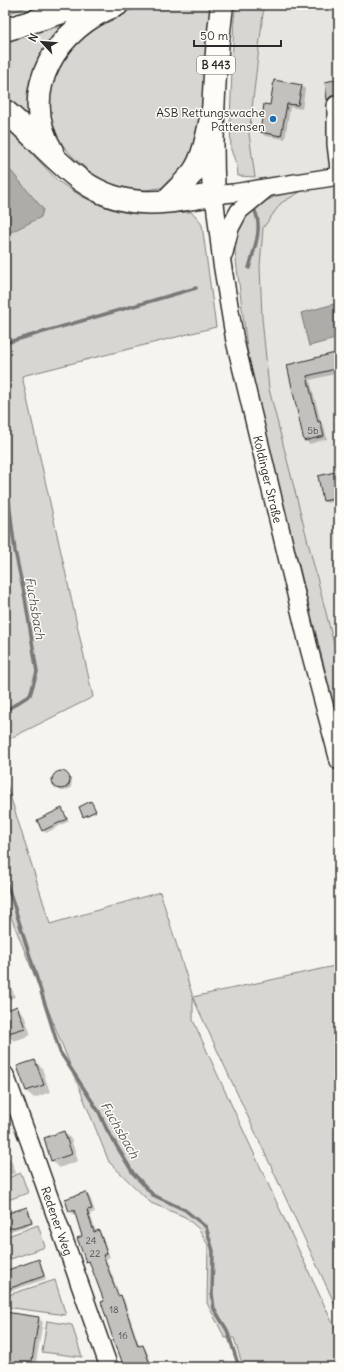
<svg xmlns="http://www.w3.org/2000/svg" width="344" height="1372" viewBox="0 0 344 1372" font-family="Delius,sans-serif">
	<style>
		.built { fill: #e6e5e0 }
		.green { fill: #d7d6d2; stroke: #81807e }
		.water { fill: #adaca9; stroke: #797877 }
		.shadow { fill: #0003 }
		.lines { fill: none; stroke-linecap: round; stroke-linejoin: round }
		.stream { stroke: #797877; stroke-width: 3.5 }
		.building { fill: #c2c1be; stroke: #2b2b2b }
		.minor-casing { stroke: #2b2b2b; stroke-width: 20 }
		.major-casing { stroke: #2b2b2b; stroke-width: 25 }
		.highway-casing { stroke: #2b2b2b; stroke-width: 25 }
		.minor { stroke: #fdfcf7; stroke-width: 17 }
		.major { stroke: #fdfcf7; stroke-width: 22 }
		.highway { stroke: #fdfcf7; stroke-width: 22 }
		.poi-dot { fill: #1f6fb2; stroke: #fdfcf7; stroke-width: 1.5 }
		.labels { text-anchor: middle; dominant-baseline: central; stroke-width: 3; stroke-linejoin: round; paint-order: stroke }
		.number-label { font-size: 10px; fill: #515050 }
		.shield { fill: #fdfcf7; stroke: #6a6a68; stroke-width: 1 }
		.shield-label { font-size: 11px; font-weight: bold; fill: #2b2b2b }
		.poi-label { font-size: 12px; fill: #2b2b2b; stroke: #fdfcf7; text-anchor: end }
		.street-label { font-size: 12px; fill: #2b2b2b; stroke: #fdfcf7 }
		.water-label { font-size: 13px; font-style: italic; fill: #585857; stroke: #fdfcf7 }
	</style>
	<rect width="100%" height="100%" fill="#f5f4ef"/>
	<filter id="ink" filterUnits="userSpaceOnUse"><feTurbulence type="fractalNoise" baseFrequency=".025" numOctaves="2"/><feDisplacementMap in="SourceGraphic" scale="8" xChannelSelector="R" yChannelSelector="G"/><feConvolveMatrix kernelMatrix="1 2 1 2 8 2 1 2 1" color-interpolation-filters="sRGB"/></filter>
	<g filter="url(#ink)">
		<path class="built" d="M 264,5 L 339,5 L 339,664 L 269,389 L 262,318 L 260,266 L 263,228 L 249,135 Z"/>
		<path class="green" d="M 5,5 L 32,5 L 5,15 Z
			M 151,5 L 211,5 L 203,95 L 194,155 L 166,187 L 146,190 L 120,188 L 96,177 L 73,157 L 56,137 L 49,114 L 52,79 L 66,51 L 89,33 L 124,12 Z
			M 236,5 L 264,5 L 249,134 L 255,177 L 238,176 L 237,166 L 231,150 L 230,121 L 234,18 Z
			M 89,13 L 73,24 L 35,121 L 5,105 L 5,41 Z
			M 5,125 L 58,181 L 81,196 L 100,205 L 117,211 L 137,214 L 191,212 L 197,217 L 202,225 L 216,327 L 22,376 L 93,697 L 5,741 Z
			M 285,192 L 300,192 L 281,203 L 263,228 L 260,266 L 262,318 L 269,389 L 339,664 L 339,726 L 257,397 L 247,348 L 235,252 L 236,232 L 241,219 L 257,205 Z
			M 5,779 L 50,924 L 160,892 L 193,997 L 339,965 L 339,1311 L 338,1311 L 193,998 L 193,1020 L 219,1078 L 339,1337 L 339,1367 L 243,1367 L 234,1338 L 225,1338 L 207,1303 L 208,1245 L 199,1229 L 185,1217 L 151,1203 L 109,1162 L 5,902 Z
			M 21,1173 L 28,1193 L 5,1201 L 5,1179 Z
			M 38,1225 L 45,1247 L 5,1261 L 5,1237 Z
			M 55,1280 L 66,1315 L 5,1307 L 5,1296 Z
			M 47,1321 L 72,1325 L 82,1357 L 42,1352 Z"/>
		<path class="water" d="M 5,164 L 43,209 L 41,217 L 5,235 Z
			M 338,303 L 339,338 L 309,346 L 301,313 Z"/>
		<path class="shadow" d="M 339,80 L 339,96 L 333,97 L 329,100 L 326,82 Z
			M 301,85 L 305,89 L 302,109 L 290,107 L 285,139 L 265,136 L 261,132 L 270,106 Z
			M 339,353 L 339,373 L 310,380 L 321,423 L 324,426 L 327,439 L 309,444 L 305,440 L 288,366 Z
			M 335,473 L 337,476 L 339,484 L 339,500 L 327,503 L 324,501 Z
			M 61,772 L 64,773 L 72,781 L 71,788 L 65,791 L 61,791 L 54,782 L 55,776 Z
			M 92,803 L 96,812 L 85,817 L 84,816 Z
			M 62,809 L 69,821 L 46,833 L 43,830 Z
			M 5,953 L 11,971 L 6,973 L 15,997 L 5,1001 Z
			M 17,1008 L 24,1015 L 31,1035 L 14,1041 L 7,1034 L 5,1029 L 5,1012 Z
			M 35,1061 L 42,1068 L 50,1092 L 34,1098 L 26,1091 L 18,1067 Z
			M 64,1132 L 71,1139 L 78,1161 L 59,1168 L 52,1160 Z
			M 9,1158 L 11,1160 L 16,1173 L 5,1177 L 5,1159 Z
			M 86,1193 L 90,1197 L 95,1212 L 90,1214 L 96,1232 L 98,1231 L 102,1235 L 110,1257 L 106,1259 L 120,1296 L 124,1299 L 140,1347 L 143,1346 L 146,1349 L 153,1367 L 125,1367 L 105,1301 L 91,1264 L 87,1261 L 83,1237 L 76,1213 L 73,1214 L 70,1211 Z
			M 27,1208 L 29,1211 L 33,1224 L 5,1233 L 5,1215 Z
			M 38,1261 L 41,1263 L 46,1279 L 5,1293 L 5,1272 Z
			M 5,1313 L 38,1318 L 43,1322 L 36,1362 L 68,1367 L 5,1367 Z"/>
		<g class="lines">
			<path class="stream" d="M 249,268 C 254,249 263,229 255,211
				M 5,343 L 196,288
				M 5,494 L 9,502 L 15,551 L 25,598 L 37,672 L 30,695 L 5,711
				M 5,877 L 60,1052 L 99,1112 L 107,1130 L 133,1173 L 153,1195 L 185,1210 L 206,1227 L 213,1251 L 212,1294 L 214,1309 L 227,1330 L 239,1367"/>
		</g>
		<path class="building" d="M 339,79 L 339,96 L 331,96 L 327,100 L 325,82 Z
			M 274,80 L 302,85 L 298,105 L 287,104 L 281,136 L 260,132 L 264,104 L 270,105 Z
			M 339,352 L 339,368 L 307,376 L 318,422 L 320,421 L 324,436 L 304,441 L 287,365 Z
			M 335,472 L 339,491 L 339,498 L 323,501 L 318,476 Z
			M52 780a9 9 0 1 1 18 0a9 9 0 1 1-18 0Z
			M 91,801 L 96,811 L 83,817 L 79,807 Z
			M 62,808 L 67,819 L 42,831 L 37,820 Z
			M 17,1006 L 25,1028 L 5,1034 L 5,1011 Z
			M 35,1060 L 44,1085 L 26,1091 L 17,1066 Z
			M 64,1131 L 72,1154 L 51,1161 L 44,1138 Z
			M 86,1192 L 92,1209 L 87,1210 L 94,1232 L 99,1230 L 107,1254 L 103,1255 L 118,1296 L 121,1295 L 138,1346 L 143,1345 L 150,1364 L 142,1367 L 124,1367 L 116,1345 L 115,1345 L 101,1302 L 104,1301 L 89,1261 L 86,1262 L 77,1238 L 82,1236 L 74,1210 L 69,1212 L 65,1199 Z
			M 27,1207 L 32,1222 L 5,1230 L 5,1214 Z
			M 39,1259 L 44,1276 L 5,1290 L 5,1271 Z
			M 5,1312 L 39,1317 L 31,1367 L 5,1367 Z"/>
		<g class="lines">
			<defs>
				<g id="minor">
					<path d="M 336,105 L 336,144 L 339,169"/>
					<path id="s1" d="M 339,176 L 233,193 L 214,195 L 222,263 L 235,341 L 309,648 L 339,761"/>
					<path d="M 224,253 L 230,228 L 239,211 L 267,188"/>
					<path id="s2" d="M 5,1075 L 30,1143 L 109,1367"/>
				</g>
				<path id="major" d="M 214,195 C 210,131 214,68 222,5"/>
				<path id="highway" d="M 5,30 L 85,5
					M 5,111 C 49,147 78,198 141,202 C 165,204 190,198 214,195
					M 52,151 C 16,91 58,26 117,5
					M 166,201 C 175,191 186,182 194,171 C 205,155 208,129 213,110"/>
			</defs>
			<use href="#minor" class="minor-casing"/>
			<use href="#major" class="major-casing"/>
			<use href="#highway" class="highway-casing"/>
			<use href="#minor" class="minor"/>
			<use href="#major" class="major"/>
			<use href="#highway" class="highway"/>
		</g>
	</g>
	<circle class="poi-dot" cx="273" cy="119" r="4"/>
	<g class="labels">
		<g class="number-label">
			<text x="313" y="430">5b</text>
			<text x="91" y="1240">24</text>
			<text x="95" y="1253">22</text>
			<text x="114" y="1309">18</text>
			<text x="123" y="1335">16</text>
		</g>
		<rect class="shield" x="197" y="56" width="38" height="18" rx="3"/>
		<g class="shield-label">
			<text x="216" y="65">B 443</text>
		</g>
		<g class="poi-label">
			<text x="265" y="112">ASB Rettungswache<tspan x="265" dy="14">Pattensen</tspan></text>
		</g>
		<g class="street-label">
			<text stroke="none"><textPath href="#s1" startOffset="416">Koldinger Straße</textPath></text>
			<text stroke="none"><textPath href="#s2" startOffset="155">Redener Weg</textPath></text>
		</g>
		<g class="water-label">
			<text transform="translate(35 608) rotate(80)">Fuchsbach</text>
			<text transform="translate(120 1130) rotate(60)">Fuchsbach</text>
		</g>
	</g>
	<rect width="344" height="1372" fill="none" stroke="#fdfcf7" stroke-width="20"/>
	<rect x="10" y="10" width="324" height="1352" fill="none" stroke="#2b2b2b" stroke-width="1.5" filter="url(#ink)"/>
	<g transform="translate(42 42) rotate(296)" stroke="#fdfcf7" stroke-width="3" paint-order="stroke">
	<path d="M0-3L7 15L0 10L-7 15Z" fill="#2b2b2b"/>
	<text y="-6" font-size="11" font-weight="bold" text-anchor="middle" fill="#2b2b2b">N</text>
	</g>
	<path d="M194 40v6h87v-6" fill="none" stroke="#2b2b2b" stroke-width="2"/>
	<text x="200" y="40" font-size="12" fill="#2b2b2b" stroke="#fdfcf7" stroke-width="3" paint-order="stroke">50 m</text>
</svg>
